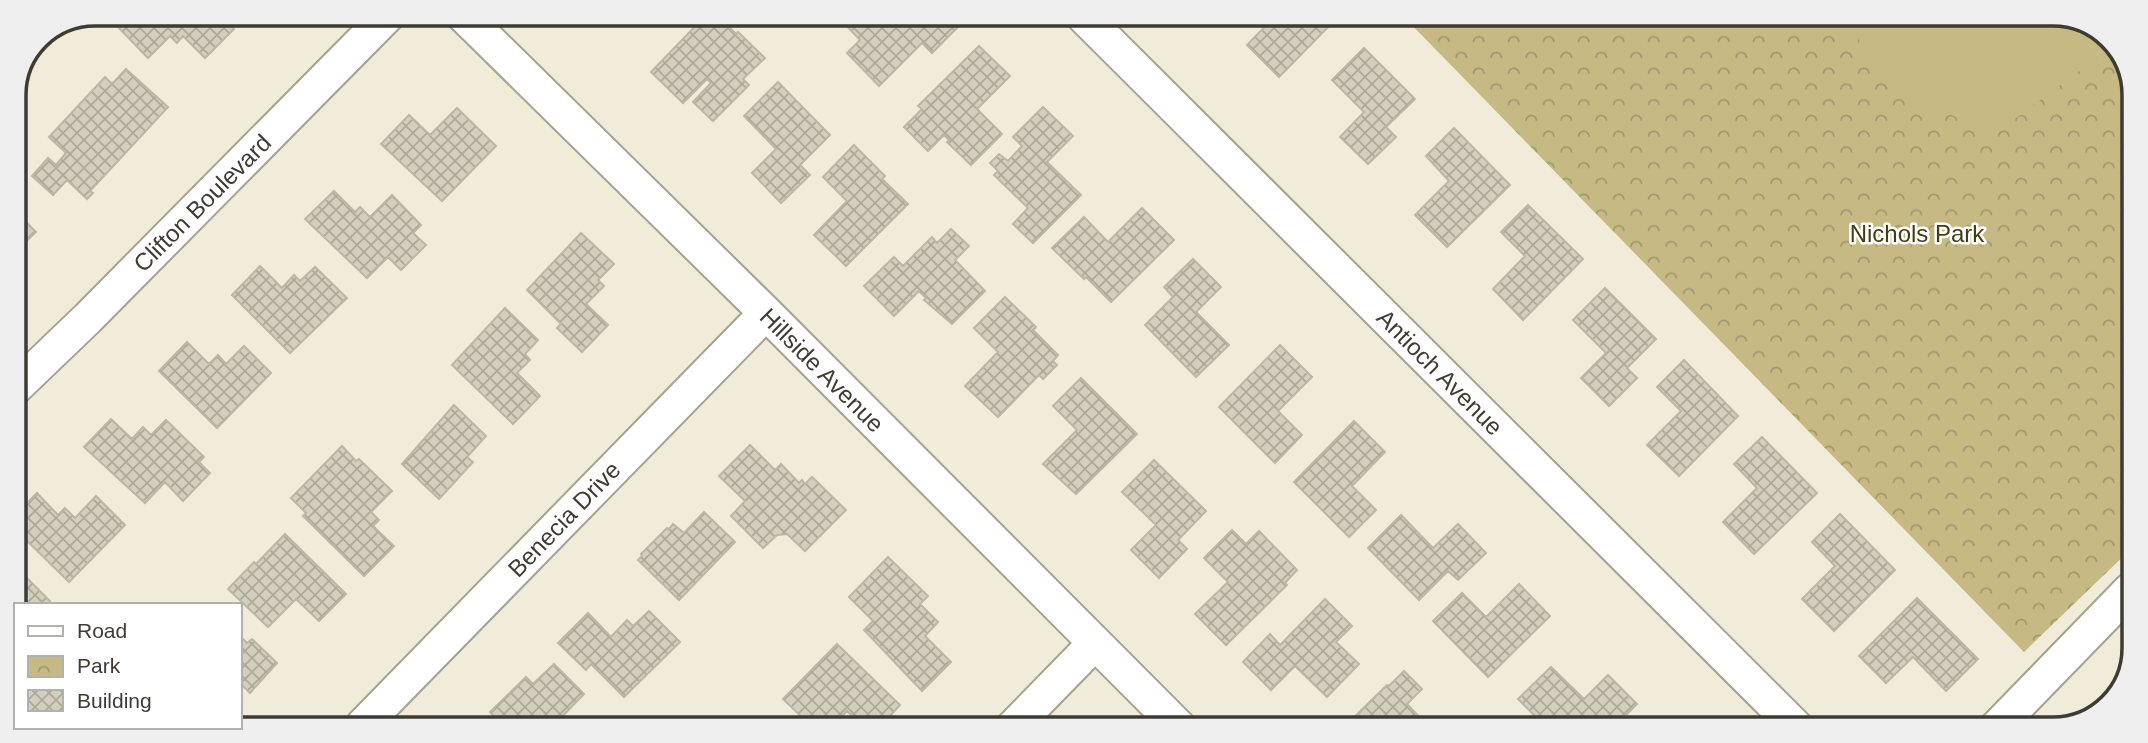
<svg xmlns="http://www.w3.org/2000/svg" width="2148" height="743" viewBox="0 0 2148 743" font-family="Helvetica,sans-serif">
	<style>
		.park { fill: url(#park-crowns) }
		.pitch { fill: #c6b984 }
		.building { fill: url(#building-cross-hatch); stroke: #bcb7a5; stroke-width: 2 }
		.lines { fill: none; stroke-linecap: round; stroke-linejoin: round }
		.street-casing { stroke: #a6a290; stroke-width: 37 }
		.street { stroke: #fff; stroke-width: 33 }
		.labels { text-anchor: middle; dominant-baseline: central; stroke-width: 5; stroke-linejoin: round; paint-order: stroke }
		.street-label { font-size: 24px; fill: #3d3b33; stroke: #fff }
		.park-label { font-size: 24px; fill: #453c16; stroke: #fff }
		.rim { fill: none; stroke: #3d3b33; stroke-width: 3.5 }
	</style>
	<defs>
		<pattern id="park-crowns" width="20" height="18" patternUnits="userSpaceOnUse" patternTransform="scale(1.75)"><rect width="20" height="18" fill="#c6b984"/><path d="M2 6a3 3 0 1 1 6 0M12 15a3 3 0 1 1 6 0" fill="none" stroke="#a2986d"/></pattern>
		<pattern id="building-cross-hatch" width="8" height="8" patternUnits="userSpaceOnUse" patternTransform="scale(1.75)"><rect width="8" height="8" fill="#d4cfbd"/><path d="M0 0l8 8M0 8l8-8" fill="none" stroke="#ada99a"/></pattern>
	</defs>
	<rect width="100%" height="100%" fill="#f1ecd9"/>
	<path class="park" d="M 1404,17 L 2078,18 L 2117,45 L 2134,90 L 2131,549 L 2024,652 Z"/>
	<path class="pitch" d="M 1849,18 L 2078,18 L 2115,44 L 1995,134 L 1910,97 L 1863,49 Z"/>
	<path class="building" d="M 127,14 L 219,14 L 234,29 L 205,58 L 183,36 L 177,43 L 170,36 L 148,58 L 116,25 Z
		M 706,15 L 717,15 L 736,34 L 738,32 L 765,58 L 743,79 L 749,85 L 713,121 L 693,102 L 711,83 L 707,79 L 683,103 L 651,72 Z
		M 846,16 L 903,16 L 907,19 L 910,16 L 951,16 L 960,25 L 932,53 L 922,43 L 879,86 L 847,53 L 860,40 L 841,20 Z
		M 1275,16 L 1338,17 L 1279,77 L 1247,45 Z
		M 979,46 L 1010,76 L 977,109 L 1002,134 L 971,165 L 947,142 L 949,140 L 944,135 L 928,151 L 904,127 L 922,109 L 918,106 Z
		M 1364,48 L 1415,99 L 1386,127 L 1396,137 L 1368,164 L 1340,137 L 1364,112 L 1332,80 Z
		M 126,69 L 168,107 L 90,191 L 93,193 L 87,199 L 67,180 L 53,195 L 32,176 L 48,158 L 56,165 L 66,153 L 49,137 L 105,77 L 112,84 Z
		M 778,82 L 830,135 L 800,165 L 810,175 L 781,203 L 752,173 L 776,149 L 744,116 Z
		M 1043,107 L 1073,136 L 1047,162 L 1081,195 L 1033,243 L 1013,224 L 1028,208 L 994,175 L 998,171 L 990,163 L 999,154 L 1008,161 L 1022,146 L 1013,137 Z
		M 457,108 L 496,146 L 442,201 L 381,144 L 409,115 L 430,135 Z
		M 1454,128 L 1510,185 L 1447,247 L 1415,215 L 1449,181 L 1426,156 Z
		M 854,145 L 885,176 L 882,179 L 908,204 L 846,266 L 814,235 L 847,201 L 823,177 Z
		M 334,191 L 355,212 L 360,207 L 370,217 L 392,195 L 421,225 L 413,233 L 426,245 L 401,270 L 388,257 L 367,278 L 305,219 Z
		M 1528,205 L 1583,259 L 1523,320 L 1493,289 L 1525,256 L 1501,232 Z
		M 1142,208 L 1174,240 L 1111,302 L 1086,277 L 1084,279 L 1052,248 L 1084,217 L 1108,242 Z
		M 14,210 L 36,232 L 14,253 Z
		M 951,229 L 969,246 L 955,260 L 985,291 L 952,324 L 924,300 L 926,298 L 919,291 L 894,316 L 864,286 L 894,257 L 903,266 L 932,237 L 937,243 Z
		M 581,233 L 614,264 L 598,280 L 604,286 L 586,304 L 608,325 L 582,352 L 557,328 L 561,324 L 527,290 Z
		M 1193,259 L 1221,287 L 1196,312 L 1229,345 L 1196,377 L 1145,325 L 1173,297 L 1164,287 Z
		M 260,266 L 282,288 L 294,275 L 300,281 L 315,267 L 347,298 L 290,353 L 232,295 Z
		M 1605,288 L 1656,339 L 1627,368 L 1637,378 L 1609,406 L 1581,378 L 1606,353 L 1573,320 Z
		M 1005,297 L 1036,327 L 1033,330 L 1058,355 L 1053,361 L 1057,365 L 1043,379 L 1039,375 L 998,417 L 965,386 L 998,352 L 974,328 Z
		M 505,308 L 538,340 L 525,354 L 530,360 L 517,373 L 540,396 L 513,424 L 452,365 Z
		M 187,342 L 209,364 L 218,355 L 226,364 L 244,346 L 271,373 L 217,428 L 159,371 Z
		M 1280,345 L 1312,377 L 1278,411 L 1302,435 L 1275,463 L 1219,407 Z
		M 1684,360 L 1738,416 L 1679,476 L 1647,445 L 1681,411 L 1657,387 Z
		M 1081,378 L 1137,434 L 1076,494 L 1043,464 L 1077,430 L 1053,406 Z
		M 454,405 L 486,436 L 467,457 L 473,462 L 439,499 L 402,464 Z
		M 111,419 L 132,439 L 143,427 L 151,435 L 166,420 L 204,457 L 199,462 L 210,473 L 183,501 L 165,482 L 145,503 L 84,447 Z
		M 1354,421 L 1385,452 L 1352,486 L 1376,510 L 1349,537 L 1294,482 Z
		M 1762,437 L 1817,493 L 1754,554 L 1723,522 L 1757,488 L 1734,464 Z
		M 750,445 L 775,470 L 781,464 L 799,483 L 802,480 L 805,484 L 812,477 L 846,510 L 805,551 L 787,534 L 777,535 L 763,548 L 731,516 L 745,501 L 719,476 Z
		M 342,446 L 356,461 L 359,459 L 392,491 L 371,512 L 379,520 L 373,526 L 394,546 L 364,576 L 303,516 L 306,513 L 291,498 Z
		M 1154,460 L 1206,511 L 1178,540 L 1187,549 L 1159,578 L 1131,550 L 1156,525 L 1122,492 Z
		M 37,493 L 58,515 L 65,508 L 75,518 L 96,496 L 125,525 L 69,582 L 14,528 L 14,516 Z
		M 704,512 L 735,542 L 679,600 L 638,560 L 642,556 L 641,554 L 667,528 L 669,529 L 673,524 L 684,533 Z
		M 1840,514 L 1895,570 L 1834,631 L 1802,599 L 1835,566 L 1812,542 Z
		M 1401,515 L 1433,548 L 1458,524 L 1486,553 L 1458,580 L 1448,571 L 1419,600 L 1368,548 Z
		M 1232,530 L 1246,544 L 1259,531 L 1297,570 L 1285,583 L 1287,585 L 1226,645 L 1195,614 L 1228,582 L 1204,558 Z
		M 285,534 L 346,594 L 319,621 L 296,599 L 268,627 L 228,589 L 254,562 L 256,564 Z
		M 888,557 L 928,596 L 920,604 L 938,622 L 925,636 L 951,662 L 922,691 L 864,630 L 873,621 L 849,597 Z
		M 23,574 L 50,601 L 47,605 L 16,605 L 14,638 L 14,582 Z
		M 1519,584 L 1550,616 L 1488,677 L 1433,621 L 1462,593 L 1486,617 Z
		M 1917,598 L 1978,659 L 1946,691 L 1913,657 L 1886,683 L 1859,656 Z
		M 1325,599 L 1352,626 L 1336,642 L 1359,664 L 1327,697 L 1295,666 L 1271,690 L 1243,662 L 1270,634 L 1280,645 Z
		M 649,611 L 680,642 L 624,697 L 591,664 L 586,670 L 558,643 L 588,613 L 611,637 L 627,620 L 633,626 Z
		M 240,636 L 247,643 L 252,639 L 277,663 L 250,693 L 240,683 Z
		M 837,644 L 900,705 L 880,727 L 863,726 L 847,711 L 835,723 L 829,717 L 820,726 L 811,726 L 783,699 Z
		M 554,664 L 584,694 L 553,726 L 503,726 L 490,712 L 526,677 L 533,684 Z
		M 1551,667 L 1584,699 L 1608,675 L 1637,704 L 1613,728 L 1605,728 L 1599,722 L 1592,728 L 1547,728 L 1518,699 Z
		M 1404,671 L 1422,689 L 1407,704 L 1430,728 L 1344,727 L 1387,685 L 1389,686 Z"/>
	<g class="lines">
		<defs>
			<path id="street" d="M 463,15 L 766,313 L 1179,727
				M 1083,16 L 1797,728
				M 14,389 L 88,318 L 388,15
				M 363,725 L 766,313
				M 1013,727 L 1095,643
				M 1995,729 L 2130,590"/>
		</defs>
		<use href="#street" class="street-casing"/>
		<use href="#street" class="street"/>
	</g>
	<g class="labels">
		<g class="street-label">
			<text transform="translate(202 203) rotate(-45)">Clifton Boulevard</text>
			<text transform="translate(822 370) rotate(45)">Hillside Avenue</text>
			<text transform="translate(1440 372) rotate(45)">Antioch Avenue</text>
			<text transform="translate(564 519) rotate(-46)">Benecia Drive</text>
		</g>
		<g class="park-label">
			<text x="1917" y="233">Nichols Park</text>
		</g>
	</g>
	<path d="M0 0H2148V743H0ZM95 26H2053A69 69 0 0 1 2122 95V648A69 69 0 0 1 2053 717H95A69 69 0 0 1 26 648V95A69 69 0 0 1 95 26Z" fill="#efefef" fill-rule="evenodd"/>
	<path class="rim" d="M95 26H2053A69 69 0 0 1 2122 95V648A69 69 0 0 1 2053 717H95A69 69 0 0 1 26 648V95A69 69 0 0 1 95 26Z"/>
	<rect x="14" y="603" width="228" height="126" fill="#ffffff" stroke="#b1b1ad" stroke-width="2"/>
	<rect x="28" y="626" width="35" height="10" fill="#ffffff" stroke="#b1b1ad" stroke-width="2"/>
	<text x="77" y="638" font-size="21" fill="#3d3b33">Road</text>
	<rect x="28" y="656" width="35" height="21" fill="url(#park-crowns)" stroke="#b1b1ad" stroke-width="2"/>
	<text x="77" y="673" font-size="21" fill="#3d3b33">Park</text>
	<rect x="28" y="690" width="35" height="21" fill="url(#building-cross-hatch)" stroke="#b1b1ad" stroke-width="2"/>
	<text x="77" y="708" font-size="21" fill="#3d3b33">Building</text>
</svg>
